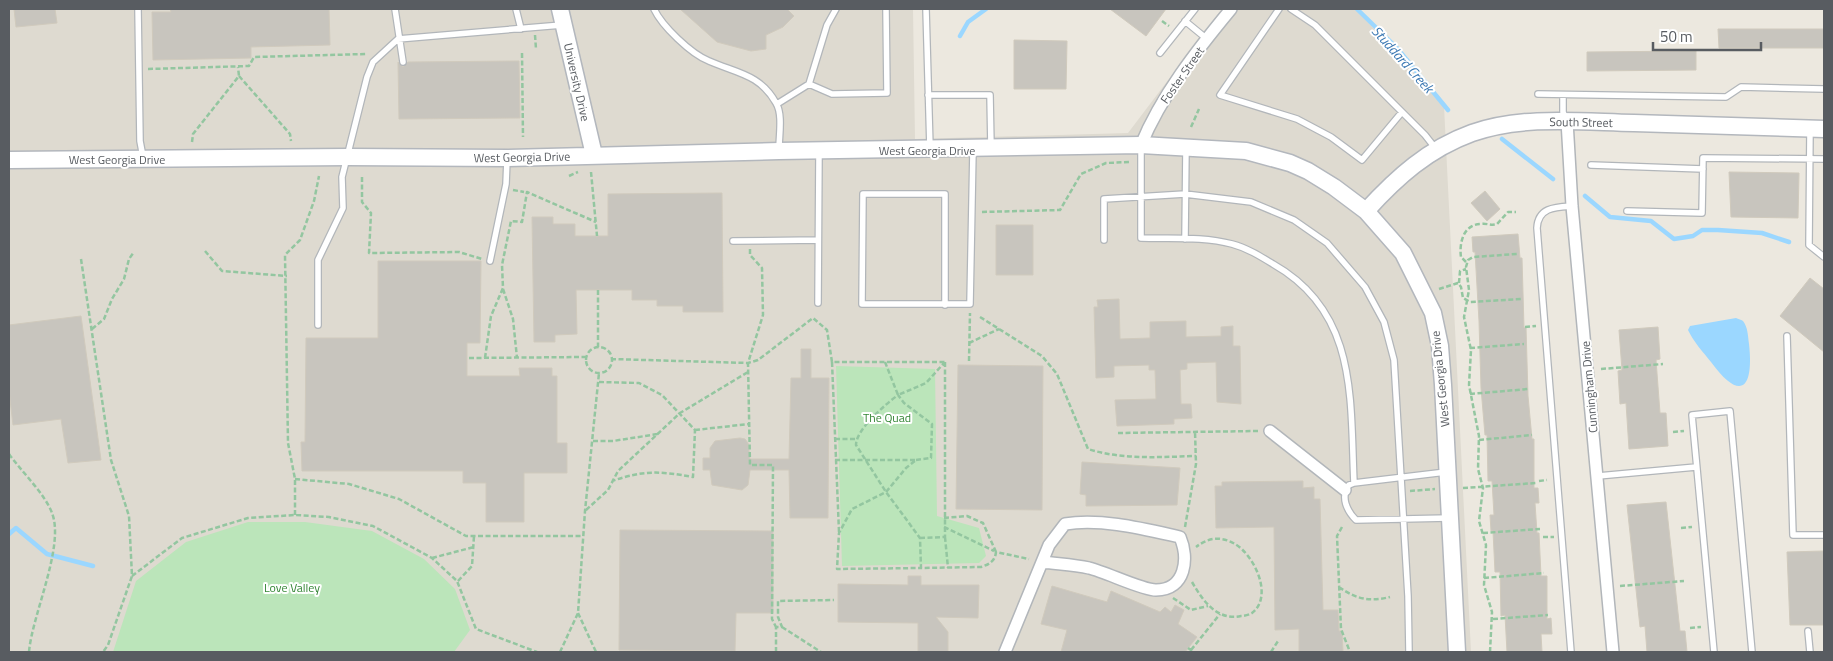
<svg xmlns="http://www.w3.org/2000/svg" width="1833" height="661" viewBox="0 0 1833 661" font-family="'Titillium Web',sans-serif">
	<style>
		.education { fill: #dedad0 }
		.park { fill: #bbe5ba }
		.water { fill: #9bd7ff }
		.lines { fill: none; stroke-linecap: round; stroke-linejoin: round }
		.stream { stroke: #9bd7ff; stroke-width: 4.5 }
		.building { fill: #c8c5be; stroke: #d0cabd }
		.lane-casing { stroke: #b2b6ba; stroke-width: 8 }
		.street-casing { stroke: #b2b6ba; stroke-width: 14 }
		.secondary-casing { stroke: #b3b7bd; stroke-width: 19 }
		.path { stroke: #93c6a0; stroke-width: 2.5; stroke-dasharray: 5 2.5; stroke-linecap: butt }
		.lane { stroke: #fff; stroke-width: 5.5 }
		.street { stroke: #fff; stroke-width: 11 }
		.secondary { stroke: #fff; stroke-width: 16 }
		.labels { text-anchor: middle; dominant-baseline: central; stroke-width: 4; stroke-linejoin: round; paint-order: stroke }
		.street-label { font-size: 12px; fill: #585c61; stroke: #fff }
		.park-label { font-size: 12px; fill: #338534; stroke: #fff }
		.water-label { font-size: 14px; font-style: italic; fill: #3977b2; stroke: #fff }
	</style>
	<rect width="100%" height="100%" fill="#ece8df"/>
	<path class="education" d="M 9,9 L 913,9 L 915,139 L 1128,133 L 1222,9 L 1356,9 L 1444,106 L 1471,652 L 9,652 Z"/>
	<path class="park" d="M 836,366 L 935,369 L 937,516 L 979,528 L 986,556 L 979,563 L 842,566 Z
		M 248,522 L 305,522 L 372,531 L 424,559 L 455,589 L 470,630 L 454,652 L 113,652 L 136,581 L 186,542 Z"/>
	<path class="water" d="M 1736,318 C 1738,319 1742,320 1743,321 C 1748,327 1748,337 1749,344 C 1754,388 1741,403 1711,362 C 1703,352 1693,341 1688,330 L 1690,326 Z"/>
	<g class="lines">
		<path class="stream" d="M 1357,9 L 1397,48 L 1448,110
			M 960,36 L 968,22 L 986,9
			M 1502,139 L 1553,179
			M 1585,196 L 1610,217 L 1651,221 L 1674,239 L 1693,236 L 1702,230 L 1718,230 L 1762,233 L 1789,242
			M 9,534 L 16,528 L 47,554 L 93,566"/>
	</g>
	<path class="building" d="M 14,9 L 55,9 L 57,23 L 16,27 Z
		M 170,9 L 329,9 L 330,45 L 251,47 L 251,58 L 153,60 L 152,12 L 171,12 Z
		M 680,9 L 787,9 L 794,16 L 783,27 L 766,35 L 766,49 L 751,51 L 717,42 Z
		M 1110,9 L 1166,9 L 1146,36 Z
		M 1718,29 L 1824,29 L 1824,48 L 1719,48 Z
		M 1014,40 L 1067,41 L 1066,89 L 1014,89 Z
		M 1696,51 L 1696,70 L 1587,71 L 1587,52 Z
		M 519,61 L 520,118 L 399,119 L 398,62 L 403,67 L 408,62 Z
		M 1729,172 L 1799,173 L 1798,218 L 1731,217 Z
		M 1485,191 L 1500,209 L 1487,221 L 1471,203 Z
		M 722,193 L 723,312 L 683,312 L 683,306 L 657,306 L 657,300 L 632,300 L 632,290 L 576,290 L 577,334 L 555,335 L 555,342 L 534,342 L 532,217 L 553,217 L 553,224 L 575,224 L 575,236 L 608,236 L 608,194 Z
		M 996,225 L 1033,225 L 1033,275 L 996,275 Z
		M 1518,234 L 1520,258 L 1522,258 L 1524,328 L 1526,327 L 1528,396 L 1532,439 L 1534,439 L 1534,488 L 1538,488 L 1539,503 L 1535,503 L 1537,533 L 1539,533 L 1541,576 L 1547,576 L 1547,619 L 1551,618 L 1552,634 L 1541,634 L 1542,652 L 1507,652 L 1505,615 L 1501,616 L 1500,572 L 1495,572 L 1493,531 L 1491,531 L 1490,515 L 1494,515 L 1492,481 L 1488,481 L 1487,435 L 1485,435 L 1481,388 L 1479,321 L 1475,252 L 1473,252 L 1472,237 Z
		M 378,261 L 481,261 L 480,343 L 467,343 L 467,376 L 520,376 L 519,368 L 552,368 L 552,376 L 557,376 L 557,443 L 567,443 L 567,473 L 524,473 L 524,522 L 486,522 L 486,483 L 463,483 L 463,471 L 302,471 L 301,442 L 305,442 L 306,338 L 378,338 Z
		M 1810,278 L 1824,289 L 1824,352 L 1780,316 Z
		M 1119,299 L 1120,339 L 1150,338 L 1150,322 L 1186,321 L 1186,337 L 1221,336 L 1221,327 L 1233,326 L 1233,346 L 1240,346 L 1241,404 L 1217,402 L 1216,362 L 1187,363 L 1187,369 L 1180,370 L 1181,404 L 1191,404 L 1192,418 L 1174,419 L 1174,424 L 1117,426 L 1115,400 L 1156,399 L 1155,370 L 1149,370 L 1149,365 L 1114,366 L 1114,377 L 1096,378 L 1094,307 L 1098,307 L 1097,300 Z
		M 81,316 L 101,460 L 68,463 L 61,419 L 13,425 L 9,391 L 9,325 Z
		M 1658,327 L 1660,359 L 1656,360 L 1660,413 L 1666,413 L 1668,446 L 1629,449 L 1626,403 L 1620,404 L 1618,371 L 1622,370 L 1619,330 Z
		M 801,349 L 811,349 L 811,378 L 829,378 L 828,518 L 790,518 L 789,470 L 750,470 L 748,485 L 742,490 L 712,485 L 710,470 L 703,470 L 703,458 L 710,458 L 710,448 L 715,441 L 740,438 L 745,439 L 748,443 L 750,459 L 789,459 L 791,378 L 801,378 Z
		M 958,365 L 1043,366 L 1042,510 L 956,509 Z
		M 1082,462 L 1180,468 L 1177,505 L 1086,506 L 1086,495 L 1080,494 Z
		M 1303,481 L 1303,488 L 1314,487 L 1314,499 L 1320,499 L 1323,610 L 1338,610 L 1339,631 L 1342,631 L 1343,652 L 1299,652 L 1299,629 L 1275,630 L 1274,527 L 1216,528 L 1215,486 L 1222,486 L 1222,482 Z
		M 1666,502 L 1680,631 L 1685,631 L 1687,652 L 1647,652 L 1645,626 L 1640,627 L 1627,505 Z
		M 620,530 L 773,531 L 773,613 L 736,613 L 735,651 L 619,650 Z
		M 1824,551 L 1824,625 L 1790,625 L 1787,552 Z
		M 908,576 L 921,576 L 921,585 L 979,585 L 978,618 L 936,617 L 948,632 L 948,652 L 918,652 L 918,623 L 838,622 L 838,584 L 908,585 Z
		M 1052,586 L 1107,602 L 1111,591 L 1160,612 L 1165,607 L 1171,612 L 1175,605 L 1184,610 L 1178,624 L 1197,637 L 1185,652 L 1061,652 L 1067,630 L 1041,624 Z"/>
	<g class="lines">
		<defs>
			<path id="lane" d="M 138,9 L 140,141 L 143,157
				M 395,9 L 403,62
				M 516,9 L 521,29
				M 654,9 C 662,26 691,54 709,61 C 736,73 760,74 776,103 C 783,114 779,136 779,149
				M 926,9 L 930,148
				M 1279,9 L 1220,95 L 1297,119 L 1331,137 L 1362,160 L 1402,112
				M 1291,9 L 1315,25 L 1425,135 L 1436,149
				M 1185,21 L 1207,39
				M 1160,53 L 1195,9
				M 809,84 L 832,94 L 887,93 L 886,9
				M 1538,94 L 1726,97 L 1741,87 L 1824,89
				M 928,95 L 990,95 L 991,147
				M 1563,95 L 1563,112 L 1566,120
				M 777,104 L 809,84 L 827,25 L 836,9
				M 1810,129 L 1809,245 L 1824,257
				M 1141,148 L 1141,238 C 1171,239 1203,236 1232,244 C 1247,248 1260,256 1273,264 C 1358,312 1350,398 1354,483
				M 1591,165 L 1703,169
				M 1627,211 L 1702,213 L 1703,158 L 1824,159
				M 1185,239 L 1186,148
				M 1104,240 L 1104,199 L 1185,194 L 1251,202 L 1294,220 L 1327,243 L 1365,287 L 1384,322 L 1394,360 L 1408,596 L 1409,652
				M 733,241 L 818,240
				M 490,261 L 506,184 L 507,160
				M 818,303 L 819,152
				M 945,305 L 945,194 L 863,194 L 862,304 L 970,304 L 973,150
				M 318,325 L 318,260 L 343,208 L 342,177 L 367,77 L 373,62 L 398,39 L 562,25
				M 1787,336 L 1793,535 L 1824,535
				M 1446,472 L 1354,483 L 1349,485 C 1340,497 1347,511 1356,520 L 1449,518
				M 1598,476 L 1696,467
				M 1808,631 L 1810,652
				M 1571,652 L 1537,228 C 1538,207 1556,207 1572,206
				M 1714,652 L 1692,415 L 1730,411 L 1752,652"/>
			<path id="street" d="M 1567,121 L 1572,206 L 1613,652
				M 1141,145 C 1161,96 1197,50 1231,9
				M 1270,431 L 1345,490
				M 1005,652 L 1049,545 L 1065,524 C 1101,518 1144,529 1180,537 C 1189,558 1186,590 1156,590 C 1142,590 1106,572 1089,568 C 1074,565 1058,564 1043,562"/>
			<path id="secondary" d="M 560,9 L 594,155
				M 9,160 L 348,157 L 507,158 L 779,151 L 1141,145 L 1246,151 L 1290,163 L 1308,171 L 1334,187 L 1366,211 L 1403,253 L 1433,313 L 1440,346 L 1443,385 L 1457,652
				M 1366,211 C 1397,177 1428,149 1472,133 C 1523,115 1582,122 1634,123 C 1698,125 1761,127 1824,129"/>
		</defs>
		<use href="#lane" class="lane-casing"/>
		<use href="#street" class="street-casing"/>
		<use href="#secondary" class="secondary-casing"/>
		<path class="path" d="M 1162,21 L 1169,26
			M 535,35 L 536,49
			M 522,53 L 523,137
			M 148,69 L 249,66 L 254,57 L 366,54
			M 239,76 L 290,134 L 291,141
			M 1191,127 L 1199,109
			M 192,142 L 193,134 L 239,76 L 238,67
			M 591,172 L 597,236
			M 569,176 L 578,172
			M 362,177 L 362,202 L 371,213 L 369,253 L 459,252 L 482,259
			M 513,190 L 524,192
			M 982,212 L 1060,210 L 1081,174 L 1106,163 L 1130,162
			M 750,249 L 750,255 L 762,268 L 763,315 L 748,363 L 750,465 L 773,465 L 772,619 L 776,627
			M 205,251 L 222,271 L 287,276
			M 81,259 L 111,460 L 129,516 L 132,576 L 108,645 L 103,652
			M 1466,262 L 1461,257 C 1459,244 1463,224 1481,224 C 1487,223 1491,226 1497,224 L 1508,212 L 1516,212
			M 1459,283 L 1460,271 L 1466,269
			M 503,289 L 513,319 L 517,358
			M 1439,289 L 1458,283 L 1461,287 L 1463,298 L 1470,302 L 1521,299
			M 598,290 L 598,347
			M 980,317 L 1042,356 L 1057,374 L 1088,449 C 1122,460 1161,457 1196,456
			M 1525,327 L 1536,326
			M 92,329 L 104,319 L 112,299 L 124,279 L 129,259 L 134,252
			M 969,343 L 999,329
			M586 360a13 13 0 1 1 26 0a13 13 0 1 1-26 0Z
			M 1470,348 L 1524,344
			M 469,358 L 586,357
			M 485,358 L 491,316 L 503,288 L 502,265 L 511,221 L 522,222 L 527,192 L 596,222
			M 611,359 L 748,363 L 758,360 L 813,318 L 827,330 L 832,362 L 945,362
			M 969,361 L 970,313
			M 832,362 L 839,532
			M 885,362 L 898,395 L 926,383 L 944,363
			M 1601,369 L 1663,364
			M 599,382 L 639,383 L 662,395 L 695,430 L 693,477 C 659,471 645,470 612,481
			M 1470,394 L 1528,389
			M 695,430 L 749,424
			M 1673,432 L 1684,431
			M 1118,433 L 1259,431
			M 835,439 L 856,439
			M 1479,440 L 1532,435
			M 593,441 L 613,441 L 658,434
			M 9,454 C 21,471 45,494 52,513 C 65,546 32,615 29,652
			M 835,460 L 916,460 L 906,468 L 886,492 L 852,509 L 839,533 L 837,569 L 921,568
			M 916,460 L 931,458 L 932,424 L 904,403 L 898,395 C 886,404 856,429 856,445 L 886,492 L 920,538 L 921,568 L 981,567 C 990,564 995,561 996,552 L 1029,559
			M 295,479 L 349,484 L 399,499 L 466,536 L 583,536
			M 1539,481 L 1547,480
			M 1463,488 L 1536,483
			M 1410,491 L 1435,489
			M 586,510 L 608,490 L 618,471 L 680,413 L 748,372
			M 295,515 L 295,479 L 288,443 L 285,255 L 300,240 L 314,201 L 319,176
			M 944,518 L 967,516 L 983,523 L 996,552
			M 944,527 L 994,551
			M 1185,527 L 1196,464 L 1195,431
			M 1342,527 L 1337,536 L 1341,629 L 1350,652
			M 1681,528 L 1692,527
			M 1483,533 L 1540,529
			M 945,537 L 948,568
			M 1543,537 L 1554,537
			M 920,538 L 945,537 L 945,362
			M 432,558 L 474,547
			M 132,576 L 182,538 L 248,518 L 295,515 L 329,517 L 373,526 L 432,558 L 457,581 L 476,629 L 537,652
			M 1484,578 L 1544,573
			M 458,581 L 472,566 L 474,536
			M 1192,582 C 1203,601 1217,621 1241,616 C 1244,616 1249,615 1252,613 C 1274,596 1254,555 1235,544 C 1221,536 1209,537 1196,547
			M 1620,586 L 1684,581
			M 1339,587 C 1356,599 1369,602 1390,597
			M 1173,598 L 1191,610 L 1208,606
			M 578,613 L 596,652
			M 1493,619 L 1548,615
			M 782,627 L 821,652
			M 1690,628 L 1701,627
			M 1188,648 L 1194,652
			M 1191,650 L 1220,614
			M 560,652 L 578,613 L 585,511 L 599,373
			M 776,652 L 776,627 L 782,627 L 778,617 L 778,601 L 834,600
			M 1271,652 L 1278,641
			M 1490,652 L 1492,612 L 1484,585 L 1486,545 L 1479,521 L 1483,488 L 1478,469 L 1479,436 L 1469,385 L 1471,350 L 1464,317 L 1469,290 L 1466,267 L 1468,260 L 1473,257 L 1517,254"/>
		<use href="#lane" class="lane"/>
		<use href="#street" class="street"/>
		<use href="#secondary" class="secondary"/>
	</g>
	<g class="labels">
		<g class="street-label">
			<text transform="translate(1182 75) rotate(-55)">Foster Street</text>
			<text transform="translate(577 82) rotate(77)">University Drive</text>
			<text transform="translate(1581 122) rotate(1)">South Street</text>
			<text x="927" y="150">West Georgia Drive</text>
			<text transform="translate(522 157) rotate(-1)">West Georgia Drive</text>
			<text x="117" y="159">West Georgia Drive</text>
			<text transform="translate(1440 379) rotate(-96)">West Georgia Drive</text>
			<text transform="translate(1589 387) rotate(-95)">Cunningham Drive</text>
		</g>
		<g class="park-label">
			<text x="887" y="417">The Quad</text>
			<text x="292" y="587">Love Valley</text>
		</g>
		<g class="water-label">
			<text transform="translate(1403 59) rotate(48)">Studdard Creek</text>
		</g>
	</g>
	<rect width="1833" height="661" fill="none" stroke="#585c61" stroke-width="20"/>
	<path d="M1653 42v8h108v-8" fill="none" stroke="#585c61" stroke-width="2.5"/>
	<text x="1660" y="42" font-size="15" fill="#585c61" stroke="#ffffff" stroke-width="4" paint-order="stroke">50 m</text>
</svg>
